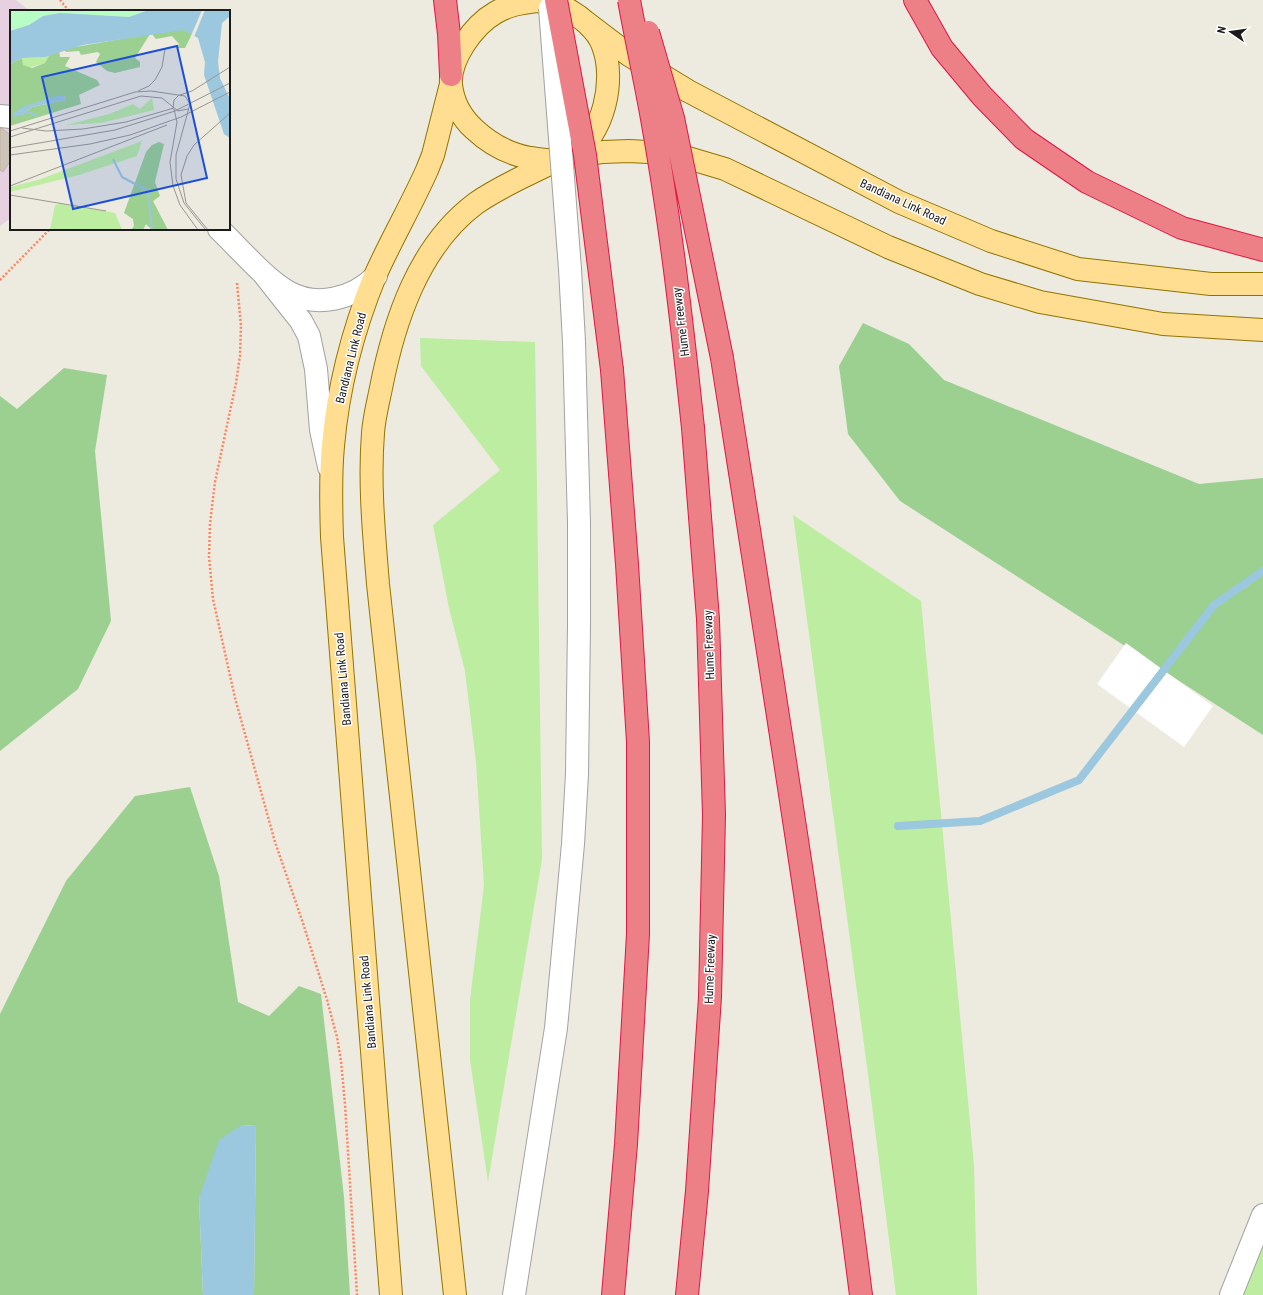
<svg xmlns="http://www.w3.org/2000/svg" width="1263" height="1295" viewBox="0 0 1263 1295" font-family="'Roboto Condensed',sans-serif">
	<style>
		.industrial { fill: #e7d0e0 }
		.grass { fill: #bceda0 }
		.forest { fill: #9bd090 }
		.water { fill: #9bc7df }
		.pier { fill: #fff }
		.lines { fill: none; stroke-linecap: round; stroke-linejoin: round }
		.stream { stroke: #9bc7df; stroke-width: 8 }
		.building { fill: #cdc4b8; stroke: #c0b2a1 }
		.minor-casing { stroke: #a2a2a2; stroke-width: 24 }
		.major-casing { stroke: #917400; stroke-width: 24 }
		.highway-casing { stroke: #e01743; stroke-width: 24 }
		.path { stroke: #ff835e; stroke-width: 2.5; stroke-dasharray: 2 2; stroke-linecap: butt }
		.minor { stroke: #fff; stroke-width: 22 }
		.major { stroke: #ffde92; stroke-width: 22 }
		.highway { stroke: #ec8086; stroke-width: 22 }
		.minor-bridge-casing { stroke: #a2a2a2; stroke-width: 24; stroke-linecap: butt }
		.highway-bridge-casing { stroke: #e01743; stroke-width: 24; stroke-linecap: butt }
		.minor-bridge { stroke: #fff; stroke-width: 22 }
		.highway-bridge { stroke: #ec8086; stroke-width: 22 }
		.labels { text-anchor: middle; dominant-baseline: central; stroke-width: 3; stroke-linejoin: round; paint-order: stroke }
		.street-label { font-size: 12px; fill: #1b1b1b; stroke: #fff }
		.inset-river { fill: none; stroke: #9bc7df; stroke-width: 2 }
		.inset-road { fill: none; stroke: #999791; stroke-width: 1 }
		.view { fill: #1d4ed8; fill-opacity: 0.15; stroke: #1d4ed8; stroke-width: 2 }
		.inset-edge { fill: none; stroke: #1b1b1b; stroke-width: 2 }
	</style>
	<rect width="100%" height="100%" fill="#edeadf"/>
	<path class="industrial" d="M 0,0 L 16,0 L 30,11 L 11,11 L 11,218 L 0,226 Z"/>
	<path class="grass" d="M 420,338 L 535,342 L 542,859 L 488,1182 L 470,1060 L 470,1000 L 484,885 L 476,762 L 465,671 L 449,608 L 433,525 L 500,470 L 421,366 Z
		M 793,515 L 921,601 L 974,1165 L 977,1295 L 896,1295 L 868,1074 Z
		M 1263,1241 L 1263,1295 L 1241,1295 Z"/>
	<path class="forest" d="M 863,323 L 909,344 L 944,380 L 1199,484 L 1263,478 L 1263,735 L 900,501 L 848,434 L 839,366 Z
		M 64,368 L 107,375 L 95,451 L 111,621 L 78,689 L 0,751 L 0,396 L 17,409 Z
		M 190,787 L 219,876 L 238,1002 L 269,1016 L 299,986 L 321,994 L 344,1197 L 350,1295 L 254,1295 L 256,1126 L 242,1125 L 199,1198 L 203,1295 L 0,1295 L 0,1014 L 66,881 L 135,796 Z"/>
	<path class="water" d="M 242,1125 L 256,1126 L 254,1295 L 203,1295 L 199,1198 L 219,1140 Z"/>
	<path class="pier" d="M 1126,643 L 1213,706 L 1184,747 L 1097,684 Z"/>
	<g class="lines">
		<path class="stream" d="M 898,826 L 980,821 L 1079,780 L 1214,605 L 1263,571"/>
	</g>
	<path class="building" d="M 1,128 L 11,135 L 11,160 L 3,172 L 0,170 L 0,130 Z"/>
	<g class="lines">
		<defs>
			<path id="minor" d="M 0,116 L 11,117
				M 219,229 C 239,248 265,279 288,292 C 317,308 353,299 376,276
				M 263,273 L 301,321 L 309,336 L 316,369 L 321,430 L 329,467
				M 514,1295 L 556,1028 L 573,844 L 577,774 L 579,625 L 579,523 L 574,342
				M 1231,1295 L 1263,1215"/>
			<path id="major" d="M 536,1 C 546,2 556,3 565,8 C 579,15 598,30 603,46 C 616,79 604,137 571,154 C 567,156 562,159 557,160 C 549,161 539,159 530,158 C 508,154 490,144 474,129 C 462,118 453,102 451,85 C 449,59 474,25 495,13 C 508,5 521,3 536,1 Z
				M 579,17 L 629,55 L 688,91 L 899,202 L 991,241 L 1078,269 L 1211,284 L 1263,284
				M 564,158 L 603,152 L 629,151 L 666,153 L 688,158 L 725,169 L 888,247 L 980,284 L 1040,302 L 1163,324 L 1263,330
				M 391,1295 L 332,537 C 331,507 330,477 333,446 C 338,389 353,330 375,276 C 391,240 411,206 427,170 L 433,155 L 451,84
				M 455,1295 L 378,584 C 374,534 369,483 373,433 C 374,418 378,403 381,388 C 394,322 418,247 475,204 C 500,186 530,174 557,160"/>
			<path id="highway" d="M 445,0 L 449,34 L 451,75
				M 915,0 L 942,48 L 982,96 L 1024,139 L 1087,182 L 1182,228 L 1263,250
				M 722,358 C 771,670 821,982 861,1295
				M 612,370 L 627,564 L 638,742 L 638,934 L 626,1144 L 613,1295
				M 687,1295 L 697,1191 L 710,997 L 714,815 L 708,619 L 693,428"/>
		</defs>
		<use href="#minor" class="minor-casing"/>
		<use href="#major" class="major-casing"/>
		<use href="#highway" class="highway-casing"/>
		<path class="path" d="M 60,0 L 69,11
			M 0,280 L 50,229
			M 237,283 L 241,326 L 240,356 L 236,383 L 215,482 L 210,524 L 209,557 L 213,599 L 235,698 L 275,842 L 303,923 L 327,1000 L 337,1037 L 341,1061 L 345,1104 L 357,1295"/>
		<use href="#minor" class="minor"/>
		<use href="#major" class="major"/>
		<use href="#highway" class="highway"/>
		<defs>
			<path id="minor-bridge" d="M 550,8 L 570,269 L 574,342"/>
			<path id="highway-bridge" d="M 556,0 L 585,155 L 612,370
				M 629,0 C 636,38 644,75 651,113 C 670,217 682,323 693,428
				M 648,32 L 673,118 L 722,358"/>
		</defs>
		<use href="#minor-bridge" class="minor-bridge-casing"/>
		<use href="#highway-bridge" class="highway-bridge-casing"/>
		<use href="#minor-bridge" class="minor-bridge"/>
		<use href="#highway-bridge" class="highway-bridge"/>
	</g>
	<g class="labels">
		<g class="street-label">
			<text transform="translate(903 202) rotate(25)">Bandiana Link Road</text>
			<text transform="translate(681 322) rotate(-97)">Hume Freeway</text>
			<text transform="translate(351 358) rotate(-76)">Bandiana Link Road</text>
			<text transform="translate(709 645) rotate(-92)">Hume Freeway</text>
			<text transform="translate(343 679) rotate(-95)">Bandiana Link Road</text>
			<text transform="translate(710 969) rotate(-88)">Hume Freeway</text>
			<text transform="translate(368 1002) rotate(-95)">Bandiana Link Road</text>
		</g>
	</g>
	<g transform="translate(10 10)">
		<rect width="220" height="220" fill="#edeadf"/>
		<path d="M 40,44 L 35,53 L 18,58 L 13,55 L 12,48 L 35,47 ZM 142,88 L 144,100 L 91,113 L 56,115 L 99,104 L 123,94 L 130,99 ZM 132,131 L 127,146 L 69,165 L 0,182 L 0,177 L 28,170 ZM 50,194 L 105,203 L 112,220 L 40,220 L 45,195 Z" fill="#bceda0"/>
		<path d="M 166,20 L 174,20 L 182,24 L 175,38 L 167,38 L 169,34 L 162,26 L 146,29 L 142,24 ZM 140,24 L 125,48 L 130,52 L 130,57 L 105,63 L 97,61 L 86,52 L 90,44 L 88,42 L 71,45 L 69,41 L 56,42 L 54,39 ZM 49,40 L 50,47 L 60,47 L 55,56 L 87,70 L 90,75 L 69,85 L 71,94 L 0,116 L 0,54 L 12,48 L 13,55 L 22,58 L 35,53 L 40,44 ZM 54,86 L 56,90 L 22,97 L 12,105 L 4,103 ZM 149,132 L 154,134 L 145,172 L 150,186 L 143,191 L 158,220 L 142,220 L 136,214 L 133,220 L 121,220 L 124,216 L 123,209 L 114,203 L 136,142 L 142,135 Z" fill="#9bd090" fill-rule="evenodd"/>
		<path d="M 0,0 L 139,0 L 119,7 L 33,6 L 19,15 L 0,21 Z" fill="#b7fdc5"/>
		<path d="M 139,0 L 220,0 L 220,6 L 212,13 L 208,52 L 210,68 L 220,89 L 220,128 L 214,124 L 194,65 L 195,52 L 188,28 L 174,20 L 73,35 L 35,47 L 12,48 L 0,54 L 0,21 L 19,15 L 33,6 L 50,3 L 119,7 ZM 47,86 L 54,86 L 56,90 L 22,97 L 12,105 L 4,107 L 4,103 L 14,96 Z" fill="#9bc7df"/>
		<path d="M 192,0 L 195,0 L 184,27 L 181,26 Z" fill="#edeadf"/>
		<path class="inset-river" d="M 14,101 L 28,106M 103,149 L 112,167 L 138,181 L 142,220"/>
		<path class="inset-road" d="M 128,81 L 139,76 L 145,70 L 152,57 L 155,39M 170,85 L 182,81 L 220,57M 163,98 L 164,90 L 169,85M 164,99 L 167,112 L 160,152 L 163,176 L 170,195 L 188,220M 12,118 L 36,121 L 73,119 L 116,112 L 164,98M 0,121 L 125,82 L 141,81 L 175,86 L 180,94 L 166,145 L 166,169 L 174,193 L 195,219M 0,127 L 131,86 L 152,88 L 168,101 L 178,99M 0,138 L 105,120 L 165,101 L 220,73M 0,145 L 80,134 L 120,125 L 171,107 L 220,82M 0,176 L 157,115M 0,185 L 96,201M 198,220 L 176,193 L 171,165 L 177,146 L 184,135 L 220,103"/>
		<path class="view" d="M 167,36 L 197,168 L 63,199 L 32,67 Z"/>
		<rect width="220" height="220" class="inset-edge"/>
	</g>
	<g transform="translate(1231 32) rotate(283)" stroke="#ffffff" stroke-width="3" paint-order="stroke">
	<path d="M0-3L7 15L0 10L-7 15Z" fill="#1b1b1b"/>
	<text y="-6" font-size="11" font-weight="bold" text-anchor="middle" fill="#1b1b1b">N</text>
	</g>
</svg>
